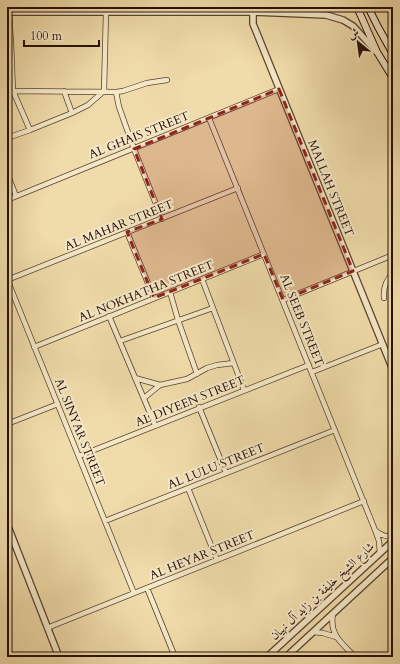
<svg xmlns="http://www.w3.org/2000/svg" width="400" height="664" viewBox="0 0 400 664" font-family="Cardo,Amiri,serif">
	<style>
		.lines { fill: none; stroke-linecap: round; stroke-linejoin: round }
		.minor-casing { stroke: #58432f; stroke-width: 6 }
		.tertiary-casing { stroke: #58432f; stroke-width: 8 }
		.secondary-casing { stroke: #261006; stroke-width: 8 }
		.minor { stroke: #f5e8c8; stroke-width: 4.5 }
		.tertiary { stroke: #f5e8c8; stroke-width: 5.5 }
		.secondary { stroke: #f5e8c8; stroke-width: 6 }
		.marked { fill: #8f2418; fill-opacity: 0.2; stroke: #8f2418; stroke-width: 3; stroke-dasharray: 8 5; stroke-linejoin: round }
		.labels { text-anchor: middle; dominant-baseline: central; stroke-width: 4; stroke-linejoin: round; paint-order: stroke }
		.street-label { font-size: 12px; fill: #261006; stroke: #f5e8c8 }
	</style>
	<rect width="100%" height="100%" fill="#f0dcaa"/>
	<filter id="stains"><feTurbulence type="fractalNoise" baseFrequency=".005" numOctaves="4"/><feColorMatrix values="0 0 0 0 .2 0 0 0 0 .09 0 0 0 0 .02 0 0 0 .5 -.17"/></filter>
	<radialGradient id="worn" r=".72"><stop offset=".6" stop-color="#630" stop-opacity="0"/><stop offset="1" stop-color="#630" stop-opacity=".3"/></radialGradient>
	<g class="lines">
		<defs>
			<path id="minor" d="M 9,12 L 11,43 L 13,91 L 30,130
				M 64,91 L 72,113
				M 116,92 L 119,107 L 134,149 L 162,219
				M 7,93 L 13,91 L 116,92 L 123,91 L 147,83 L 167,80
				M 209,118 L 375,530 L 379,541 L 380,553
				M 7,138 L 30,130 L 72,113 L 88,105 L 104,91 L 106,12
				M 7,173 L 16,196
				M 7,200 L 279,89
				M 127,232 L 154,298
				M 7,279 L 134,593
				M 202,279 L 244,390
				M 7,280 L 238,188
				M 170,292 L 178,320 L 197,374
				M 384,298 C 383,288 386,280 393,273
				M 283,300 L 393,255
				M 109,316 L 155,425
				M 120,341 L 213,308
				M 34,347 L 264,254
				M 312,372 L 383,344
				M 135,378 L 160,385
				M 144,398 L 160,385 L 187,379 L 207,368 L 217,365 L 234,363
				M 199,407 L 226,473
				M 7,424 L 58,404
				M 79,456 L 309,365
				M 188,488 L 217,560
				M 105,521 L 335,430
				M 376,531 C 381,535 386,537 393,537
				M 147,588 L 175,657
				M 333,614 C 329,635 342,643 355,657
				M 47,628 L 364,501
				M 313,632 L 323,633 L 336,637
				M 46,657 L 58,655"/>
			<path id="tertiary" d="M 7,12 L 253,12 L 326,15 L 343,20 L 353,26 L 374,49
				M 253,12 L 253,24 L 256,31 L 393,370
				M 312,12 L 319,10 L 325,7
				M 7,524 L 59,657
				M 267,657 L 393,541
				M 286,657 L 393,558"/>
			<path id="secondary" d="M 357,7 L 377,52 L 393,78
				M 368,7 L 378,27 L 393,54"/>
		</defs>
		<use href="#minor" class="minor-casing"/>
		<use href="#tertiary" class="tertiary-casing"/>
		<use href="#secondary" class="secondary-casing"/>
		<use href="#minor" class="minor"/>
		<use href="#tertiary" class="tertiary"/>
		<use href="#secondary" class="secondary"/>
	</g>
	<path class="marked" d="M 279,89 L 353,271 L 283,300 L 264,254 L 154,298 L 127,232 L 162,219 L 134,149 Z"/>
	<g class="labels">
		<g class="street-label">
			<text transform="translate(139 135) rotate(-22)">AL GHAIS STREET</text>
			<text transform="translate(331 188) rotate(68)">MALLAH STREET</text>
			<text transform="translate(119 225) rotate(-22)">AL MAHAR STREET</text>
			<text transform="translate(146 291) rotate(-22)">AL NOKHATHA STREET</text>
			<text transform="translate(302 320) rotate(68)">AL SEEB STREET</text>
			<text transform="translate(190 401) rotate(-22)">AL DIYEEN STREET</text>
			<text transform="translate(80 432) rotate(68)">AL SINYAR STREET</text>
			<text transform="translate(216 466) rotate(-22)">AL LULU STREET</text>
			<text transform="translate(202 555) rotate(-22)">AL HEYAR STREET</text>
			<text transform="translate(322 591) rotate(-43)">شارع الشيخ خليفة بن زايد آل نهيان</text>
		</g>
	</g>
	<rect width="400" height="664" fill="none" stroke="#f0dcaa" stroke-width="24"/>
	<rect x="8" y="8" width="384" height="648" fill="none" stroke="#261006" stroke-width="2"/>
	<rect x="12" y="12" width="376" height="640" fill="none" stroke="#261006"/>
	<g transform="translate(358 42) rotate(331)" stroke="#f5e8c8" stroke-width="3" paint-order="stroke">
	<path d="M0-3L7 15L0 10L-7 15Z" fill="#261006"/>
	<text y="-6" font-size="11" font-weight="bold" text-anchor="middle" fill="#261006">ش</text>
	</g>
	<path d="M24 40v6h75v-6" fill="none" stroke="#261006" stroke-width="2"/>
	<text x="30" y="40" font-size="12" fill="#261006" stroke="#f5e8c8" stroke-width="3" paint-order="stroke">100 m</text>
	<rect width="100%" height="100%" filter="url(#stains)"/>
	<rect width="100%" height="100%" fill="url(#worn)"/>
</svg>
